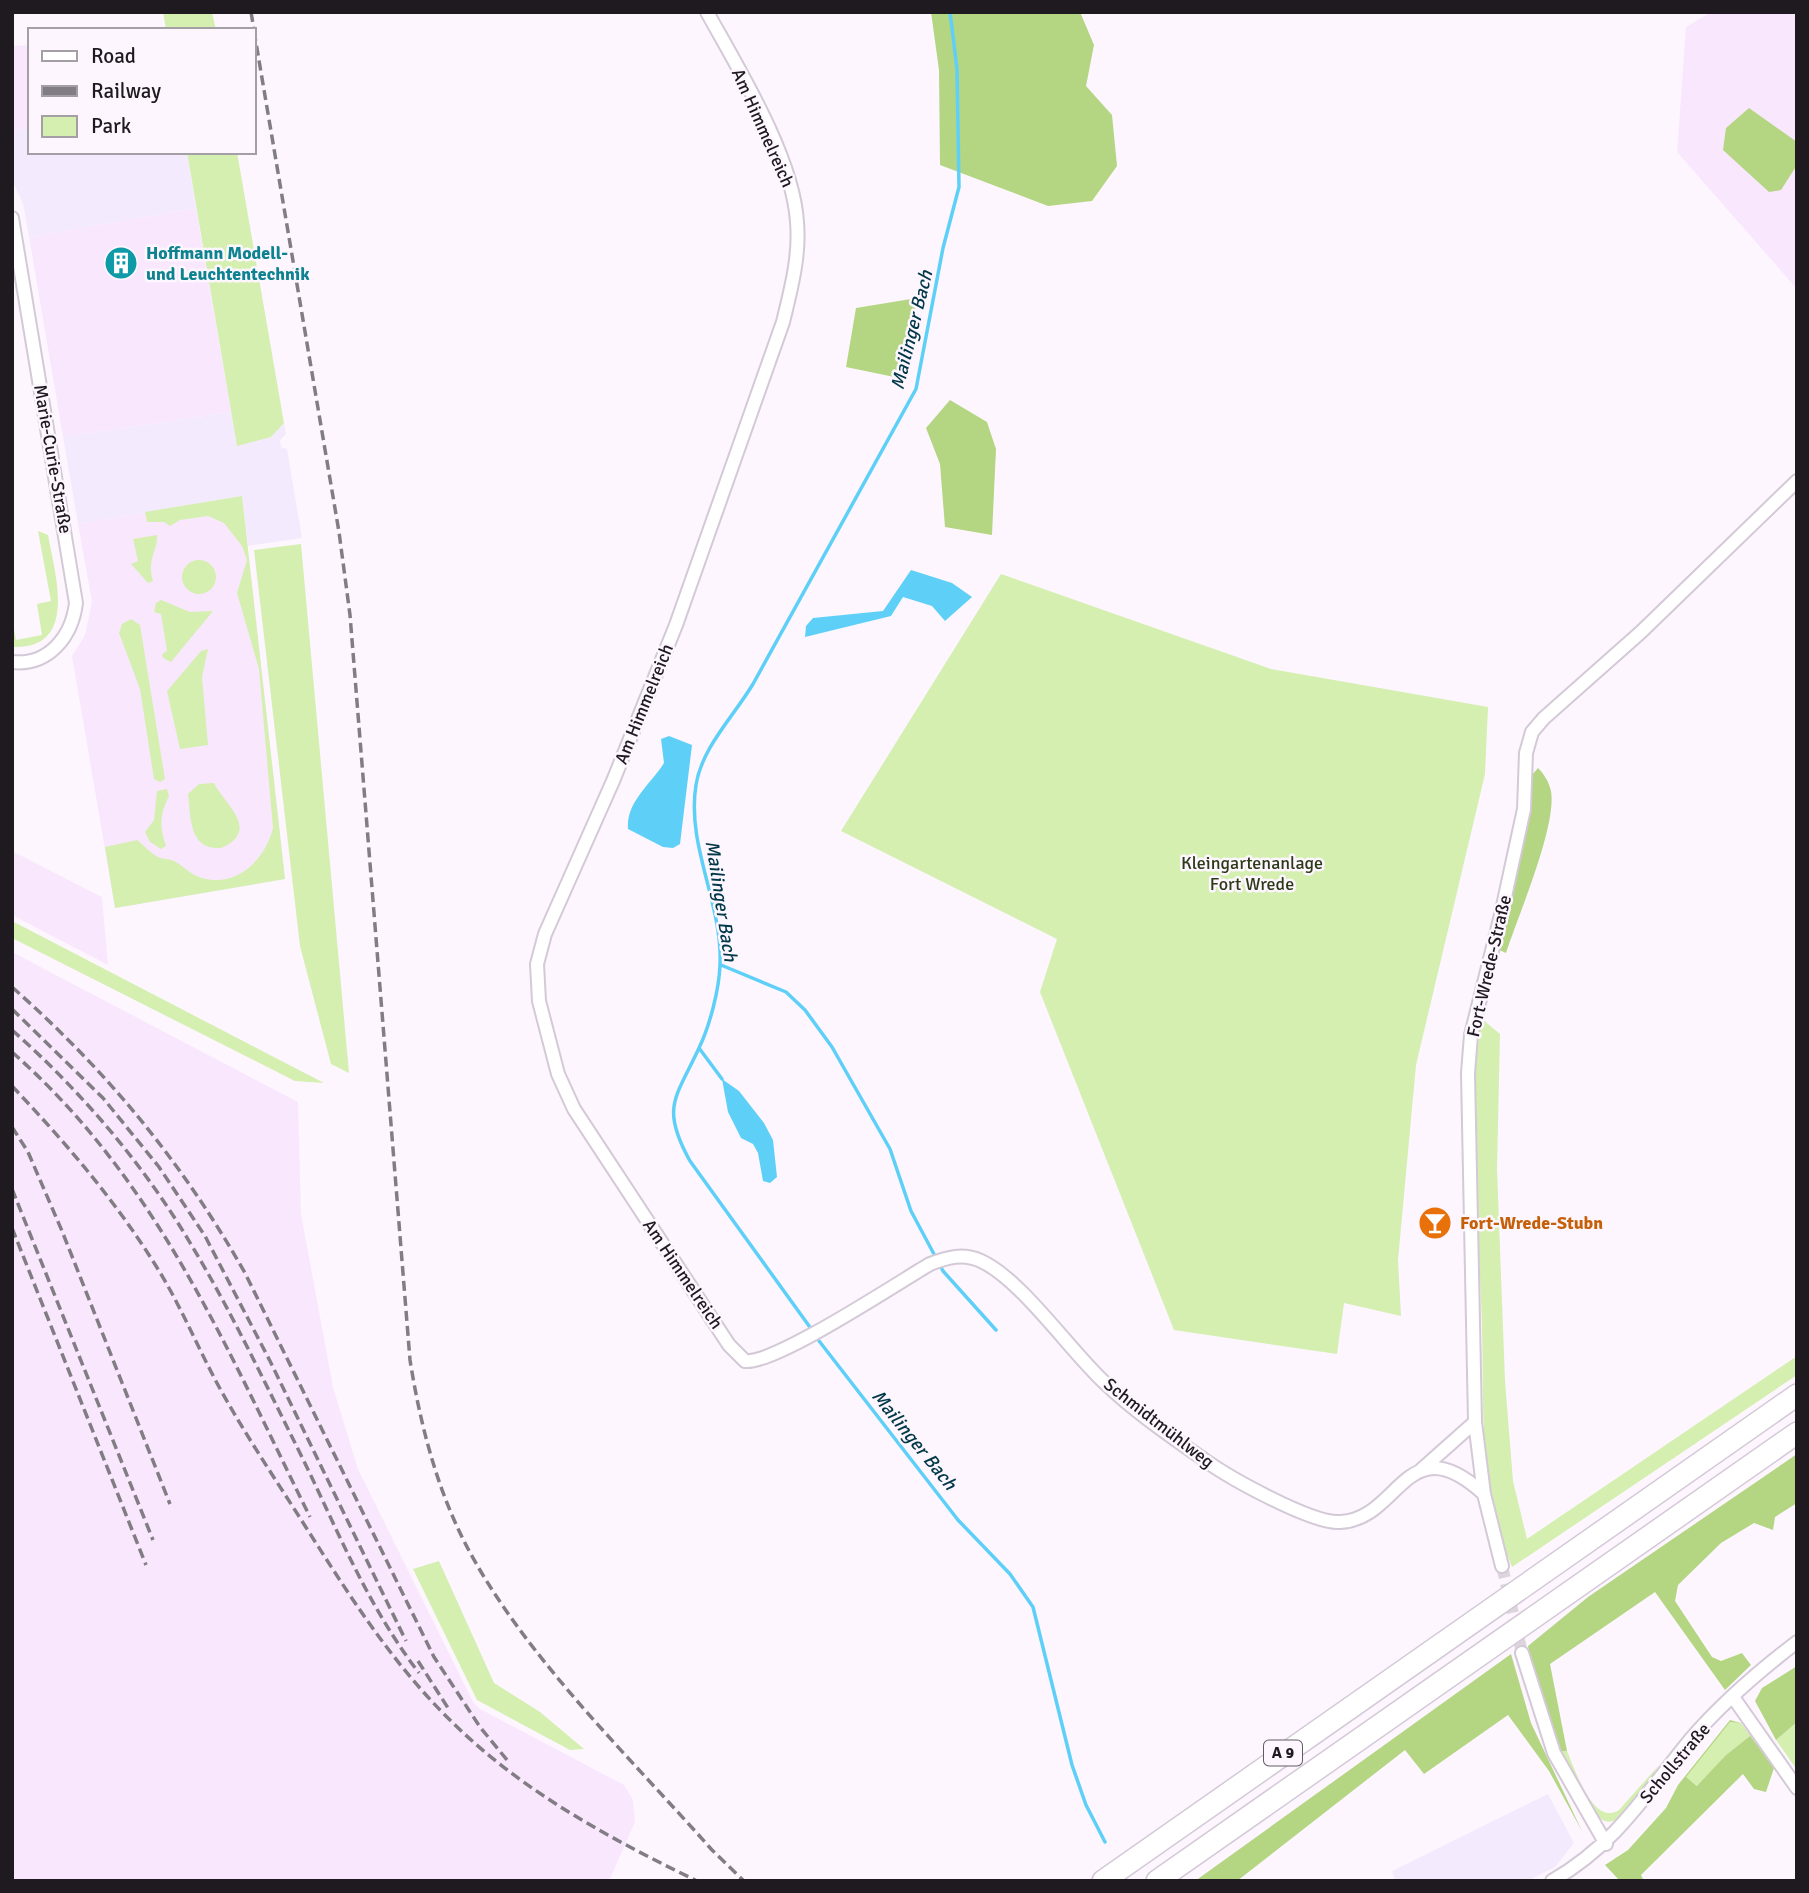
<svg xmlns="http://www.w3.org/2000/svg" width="1809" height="1893" viewBox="0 0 1809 1893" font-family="Signika,sans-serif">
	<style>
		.commercial { fill: #f3ebfd }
		.built { fill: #f9e8fd }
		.green { fill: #d4efaf }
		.forest { fill: #b4d581; fill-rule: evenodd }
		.water { fill: #5ed0f7 }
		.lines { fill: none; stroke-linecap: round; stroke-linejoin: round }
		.stream { stroke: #5ed0f7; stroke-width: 3.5 }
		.minor-tunnel { stroke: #dcd5dd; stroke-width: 12; stroke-dasharray: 12 6; stroke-linecap: butt }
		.minor-casing { stroke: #d4c9d7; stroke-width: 16 }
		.motorway-casing { stroke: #d4c9d7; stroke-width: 24 }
		.minor { stroke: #fff; stroke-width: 12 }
		.motorway { stroke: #fff; stroke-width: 21 }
		.rail { stroke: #827d84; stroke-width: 3.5; stroke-dasharray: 10 5; stroke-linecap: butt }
		.labels { text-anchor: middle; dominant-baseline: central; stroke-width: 5; stroke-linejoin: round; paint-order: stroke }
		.shield { fill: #fdf6ff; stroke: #615c62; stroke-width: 2 }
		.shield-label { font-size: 16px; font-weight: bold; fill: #1e1a1f }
		.street-label { font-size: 18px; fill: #1e1a1f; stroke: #fdf6ff }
		.culture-label { font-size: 18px; font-weight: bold; fill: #0d838f; stroke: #fdf6ff; text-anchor: start }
		.park-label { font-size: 18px; fill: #2c3916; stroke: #fdf6ff }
		.food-label { font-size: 18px; font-weight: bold; fill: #c56008; stroke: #fdf6ff; text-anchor: start }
		.water-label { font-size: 19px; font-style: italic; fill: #013848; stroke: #fdf6ff }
	</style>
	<rect width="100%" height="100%" fill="#fdf6ff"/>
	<path class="commercial" d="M 30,128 L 30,152 L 187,152 L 196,208 L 29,237 L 23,204 L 12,180 L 12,162 L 16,130 Z
		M 231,412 L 237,445 L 284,423 L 286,434 L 280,440 L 281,447 L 287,449 L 302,538 L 248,546 L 242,496 L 78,524 L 63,437 Z
		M 1548,1794 L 1574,1843 L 1555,1867 L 1528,1881 L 1395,1881 L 1392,1871 Z"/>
	<path class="built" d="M 1711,12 L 1797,12 L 1797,289 L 1677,152 L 1686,27 Z
		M 30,45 L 30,128 L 16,130 L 12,162 L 12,46 Z
		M 196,208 L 231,412 L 63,437 L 29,237 Z
		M 242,496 L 285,879 L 115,908 L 72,656 L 85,635 L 92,602 L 78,524 Z
		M 12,851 L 102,897 L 108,965 L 12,915 Z
		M 12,952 L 298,1102 L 301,1214 L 333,1387 L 358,1469 L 473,1702 L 480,1709 L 624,1785 L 633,1800 L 635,1822 L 609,1881 L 12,1881 Z"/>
	<path class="green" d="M 163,12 L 212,12 L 216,30 L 166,30 Z
		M 187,152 L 237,152 L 284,423 L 271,437 L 237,446 Z
		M 242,496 L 285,879 L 115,908 L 105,847 L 137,840 C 144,845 150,853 158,857 C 163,859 169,859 174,861 C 184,866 190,875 202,878 C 237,888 265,860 273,828 L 259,669 L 237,593 L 247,560 L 242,546 L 224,523 L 208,516 L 180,520 L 170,526 L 164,522 L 147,522 L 145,512 Z
		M 38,531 L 48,535 C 55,574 79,650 12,647 L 12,619 L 16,640 L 42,635 L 37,604 L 51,601 Z
		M 157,535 C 159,547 146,560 153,581 L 148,583 L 131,564 L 138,561 L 133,539 Z
		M 301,544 L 349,1073 L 331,1064 L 300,946 L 254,550 Z
		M182 577a17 17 0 1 1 34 0a17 17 0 1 1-34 0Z
		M 1001,574 L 1271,669 L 1488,707 L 1485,774 L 1416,1065 L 1398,1260 L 1401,1316 L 1344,1303 L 1337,1354 L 1174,1330 L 1040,992 L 1057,939 L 841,831 Z
		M 161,600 L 190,612 L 213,611 L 171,662 L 163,658 L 162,654 L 167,651 L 161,614 L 154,612 L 156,603 Z
		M 131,619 L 140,625 L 165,779 L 160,782 L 154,779 L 140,689 L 119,633 L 122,624 Z
		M 208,649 L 202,677 L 208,745 L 180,749 L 167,691 L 201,651 Z
		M 214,783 C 224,804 262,830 221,848 C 189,850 191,819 188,794 L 199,784 Z
		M 167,789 L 169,796 C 160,814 159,826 166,846 L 161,849 L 150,842 L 145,832 L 154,820 L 157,791 Z
		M 12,921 L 324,1083 L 295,1081 L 12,938 Z
		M 1482,1019 L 1500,1034 L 1497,1169 L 1505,1381 L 1513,1481 L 1527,1539 L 1797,1356 L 1797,1375 L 1512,1567 C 1474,1474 1486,1396 1481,1300 C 1477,1206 1465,1111 1482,1019 Z
		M 439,1561 L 494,1683 L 540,1712 L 584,1749 L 570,1750 L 477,1700 L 413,1569 Z
		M 1730,1722 L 1741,1723 L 1750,1736 L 1726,1755 L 1698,1786 L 1685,1777 Z
		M 1797,1722 L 1797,1770 L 1776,1740 Z
		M 1558,1751 L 1567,1751 C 1575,1769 1593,1827 1619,1810 L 1659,1765 C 1649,1779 1628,1815 1613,1821 C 1592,1829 1567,1767 1558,1751 Z"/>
	<path class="forest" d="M 931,12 L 1080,12 L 1094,45 L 1086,86 L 1112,115 L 1117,166 L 1092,201 L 1048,206 L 940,165 L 939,70 Z
		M 1749,108 L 1797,142 L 1797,165 L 1781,190 L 1769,192 L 1723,150 L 1726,128 Z
		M 917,298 L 904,379 L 846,367 L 856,308 Z
		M 950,400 L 987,422 L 996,449 L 992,535 L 945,527 L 940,464 L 926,428 Z
		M 1538,768 C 1544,774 1549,782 1551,791 C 1557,826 1518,916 1506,953 L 1497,949 L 1528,826 L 1531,776 Z
		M 1797,1454 L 1797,1503 L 1775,1517 L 1773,1530 L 1754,1523 L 1721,1543 L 1678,1585 L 1675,1601 L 1712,1657 L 1721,1661 L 1742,1653 L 1751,1665 L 1725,1690 L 1655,1592 L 1550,1664 L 1567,1751 L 1558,1751 L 1532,1673 L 1528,1646 L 1588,1597 Z
		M 1511,1654 L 1531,1723 L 1582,1831 L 1549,1771 L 1508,1715 L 1424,1774 L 1405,1750 L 1237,1881 L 1195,1881 Z
		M 1797,1666 L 1797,1722 L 1776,1740 L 1755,1701 L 1762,1688 Z
		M 1730,1720 L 1741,1723 L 1774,1768 L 1766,1792 L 1754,1789 L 1743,1774 L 1641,1875 L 1644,1881 L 1620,1881 L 1605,1865 L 1628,1850 L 1666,1808 L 1678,1785 ZM 1730,1722 L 1741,1723 L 1750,1736 L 1726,1755 L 1697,1786 L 1686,1777 Z"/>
	<path class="water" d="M 911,570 L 952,583 L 972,597 L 945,621 L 932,606 L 903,597 L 891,616 L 805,637 L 806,626 L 813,618 L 883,611 Z
		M 669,736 L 692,745 L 680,844 L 673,848 L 663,847 L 628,829 C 626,802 650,785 664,763 L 661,739 Z
		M 722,1079 L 739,1091 L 764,1123 L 773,1140 L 777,1177 L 770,1183 L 763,1181 L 758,1153 L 753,1144 L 741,1138 L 728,1112 Z"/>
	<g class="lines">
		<path class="stream" d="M 721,965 L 786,992 L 805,1010 L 832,1047 L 890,1149 L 911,1211 L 943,1271 L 996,1330
			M 699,1048 L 722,1079
			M 812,1330 L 690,1161 C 660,1107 676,1098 699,1048 C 710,1025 719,990 720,965 C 723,904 686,846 696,785 C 702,747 734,716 753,684 L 916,389 L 943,248 L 959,187 L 957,69 L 950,12
			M 816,1337 L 958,1520 L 1010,1574 L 1033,1607 L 1072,1765 L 1086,1805 L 1105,1842"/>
		<path class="minor-tunnel" d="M 1502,1566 L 1522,1653"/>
		<defs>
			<path id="minor" d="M 707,12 C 739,70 793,157 797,222 C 800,256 791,289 783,322 L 676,625 L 613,781 L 545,934 L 537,964 L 539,1001 L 558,1074 L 574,1109 L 729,1345 L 745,1361 C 774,1365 899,1282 930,1264 C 948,1257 963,1253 981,1261 C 1021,1279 1071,1352 1105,1383 C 1135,1412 1172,1437 1206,1461 C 1230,1478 1312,1524 1340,1522 C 1400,1520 1406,1423 1484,1494
				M 12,218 L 76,603 C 72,636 49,666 12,662
				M 1421,1470 L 1475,1422
				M 1502,1566 L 1484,1494 L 1475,1422 L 1468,1073 L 1471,1035 L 1501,915 L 1524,809 L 1526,753 L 1532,732 L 1544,718 L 1641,632 L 1797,481
				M 1522,1653 L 1554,1753 L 1606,1844
				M 1733,1697 L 1797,1788
				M 1552,1881 C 1617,1843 1644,1796 1690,1740 C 1721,1704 1759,1671 1797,1642"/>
			<path id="motorway" d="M 1103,1881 L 1797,1395
				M 1157,1881 L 1797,1433"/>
		</defs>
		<use href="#minor" class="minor-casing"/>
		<use href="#motorway" class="motorway-casing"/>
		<use href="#minor" class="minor"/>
		<use href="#motorway" class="motorway"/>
		<path class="rail" d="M 251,12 L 254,30
			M 254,31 L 339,532 L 350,615 L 410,1360 C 420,1423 436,1486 465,1543 C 522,1654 629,1756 712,1850 L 744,1881
			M 12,987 C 108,1072 182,1162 245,1273 L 434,1657 L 480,1727 L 507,1760
			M 12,1009 L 103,1098 L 159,1167 L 205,1236 L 270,1361 L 406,1641
			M 12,1030 C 82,1092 145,1166 192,1246 C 231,1311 264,1381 298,1449 C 337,1528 365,1602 419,1673
			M 12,1052 C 158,1181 226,1347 310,1517
			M 12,1086 C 65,1142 115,1200 156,1266 C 180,1304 197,1346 218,1385 C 243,1431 272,1474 300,1518 C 346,1590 389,1660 450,1720 C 521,1791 609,1838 697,1881
			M 12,1127 L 28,1152 L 62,1231 L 170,1504
			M 12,1189 L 153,1540
			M 12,1228 L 146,1565
			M 418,1661 L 448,1708"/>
	</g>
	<defs>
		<symbol id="building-disc" viewBox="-11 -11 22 22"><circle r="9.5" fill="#0f9aa8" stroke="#fdf6ff"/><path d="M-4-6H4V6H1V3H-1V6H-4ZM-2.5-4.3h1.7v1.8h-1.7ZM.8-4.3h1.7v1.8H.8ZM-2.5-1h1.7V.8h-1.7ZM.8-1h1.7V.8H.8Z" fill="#fff"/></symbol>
		<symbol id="bar-disc" viewBox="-11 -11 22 22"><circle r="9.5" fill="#e8710a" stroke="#fdf6ff"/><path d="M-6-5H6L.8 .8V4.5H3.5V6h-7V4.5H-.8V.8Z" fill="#fff"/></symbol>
	</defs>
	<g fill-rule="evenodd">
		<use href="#building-disc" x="102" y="244" width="38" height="38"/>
		<use href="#bar-disc" x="1416" y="1204" width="38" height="38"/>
	</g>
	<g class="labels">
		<rect class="shield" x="1264" y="1740.5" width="38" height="25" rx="5"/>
		<g class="shield-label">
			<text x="1283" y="1753">A 9</text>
		</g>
		<g class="street-label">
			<text transform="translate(763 128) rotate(66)">Am Himmelreich</text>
			<text transform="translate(53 459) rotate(80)">Marie-Curie-Straße</text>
			<text transform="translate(644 704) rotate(-68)">Am Himmelreich</text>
			<text transform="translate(1489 966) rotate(-77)">Fort-Wrede-Straße</text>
			<text transform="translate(683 1274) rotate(56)">Am Himmelreich</text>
			<text transform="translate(1159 1423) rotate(38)">Schmidtmühlweg</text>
			<text transform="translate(1675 1763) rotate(-50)">Schollstraße</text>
		</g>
		<g class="culture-label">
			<text x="146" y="253">Hoffmann Modell-<tspan x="146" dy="21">und Leuchtentechnik</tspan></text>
		</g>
		<g class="park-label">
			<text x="1252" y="863">Kleingartenanlage<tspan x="1252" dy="21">Fort Wrede</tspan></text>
		</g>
		<g class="food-label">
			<text x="1460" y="1223">Fort-Wrede-Stubn</text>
		</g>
		<g class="water-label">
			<text transform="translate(912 330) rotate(-76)">Mailinger Bach</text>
			<text transform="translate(721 901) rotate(81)">Mailinger Bach</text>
			<text transform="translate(914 1440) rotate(51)">Mailinger Bach</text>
		</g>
	</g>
	<rect width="1809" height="1893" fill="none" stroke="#1e1a1f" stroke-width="28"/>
	<rect x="28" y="28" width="228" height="126" fill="#fdf6ff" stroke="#a49ea5" stroke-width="2"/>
	<rect x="42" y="51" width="35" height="10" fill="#ffffff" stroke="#a49ea5" stroke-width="2"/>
	<text x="91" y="63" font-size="21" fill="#1e1a1f">Road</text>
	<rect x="42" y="86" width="35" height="10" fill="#827d84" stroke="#a49ea5" stroke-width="2"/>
	<text x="91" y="98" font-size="21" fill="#1e1a1f">Railway</text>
	<rect x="42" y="116" width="35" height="21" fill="#d4efaf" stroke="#a49ea5" stroke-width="2"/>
	<text x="91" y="133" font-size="21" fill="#1e1a1f">Park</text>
</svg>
